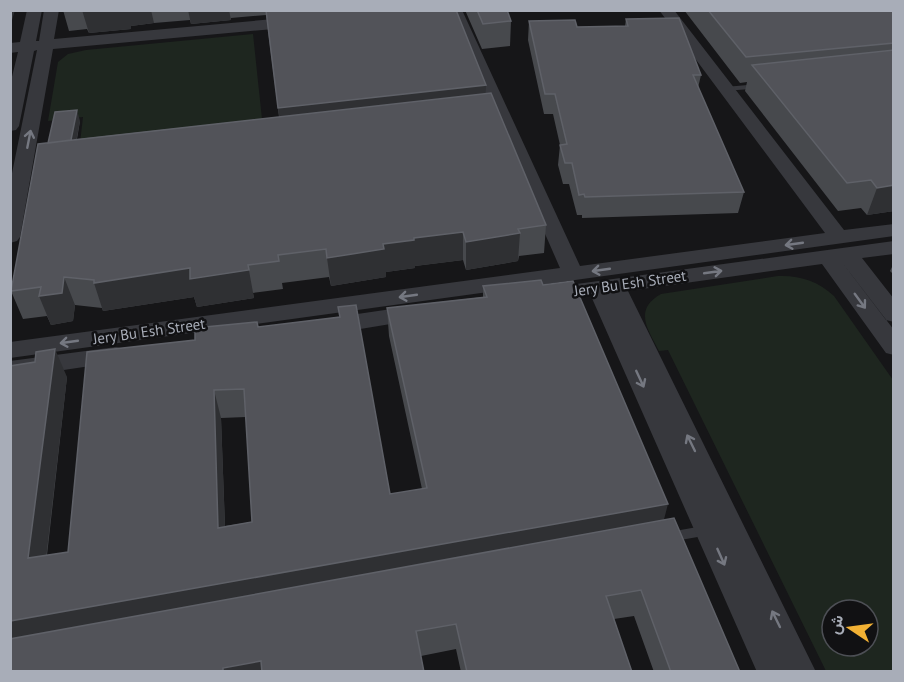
<svg xmlns="http://www.w3.org/2000/svg" width="904" height="682" viewBox="0 0 904 682" font-family="'PT Sans',Vazirmatn,sans-serif">
	<style>
		.green { fill: #1e261f; fill-rule: evenodd }
		.lines { fill: none; stroke-linecap: round; stroke-linejoin: round }
		.lane { fill: #37383d; fill-rule: evenodd }
		.street { fill: #37383d; fill-rule: evenodd }
		.wall { fill: #47494d; fill-rule: evenodd }
		.shaded-wall { fill: #2f3033 }
		.building { fill: #525359; stroke: #5f6168; stroke-width: 1.5; fill-rule: evenodd }
		.oneway { stroke: #757881 }
		.labels { text-anchor: middle; dominant-baseline: central; stroke-width: 5; stroke-linejoin: round; paint-order: stroke }
		.street-label { font-size: 15px; fill: #a8adb8; stroke: #111113 }
	</style>
	<rect width="100%" height="100%" fill="#161618"/>
	<path class="green" d="M 253,34 L 264,138 L 78,160 L 83,117 L 48,121 L 58,62 L 68,54 L 86,50 Z
		M 778,276 C 799,275 818,281 834,296 L 893,380 L 893,671 L 826,671 L 668,350 L 659,351 C 648,329 633,310 661,294 ZM 832,610 L 868,610 L 868,646 L 832,646 Z"/>
	<g class="lines">
		<path class="lane" d="M 759,84 L 762,84 L 762,88 L 725,91 L 721,89 L 725,87 Z
			M 709,525 L 713,526 L 715,530 L 713,534 L 709,535 L 669,542 L 665,541 L 663,537 L 665,533 L 669,532 Z"/>
		<path class="street" d="M 27,10 L 42,10 L 36,41 L 39,41 L 44,10 L 59,10 L 54,39 L 296,17 L 304,22 L 296,27 L 53,49 L 20,237 L 17,241 L 10,243 L 10,183 L 37,50 L 34,51 L 19,126 L 16,130 L 10,131 L 10,85 L 18,52 L 10,53 L 10,43 L 20,42 Z
			M 447,10 L 462,10 L 580,266 L 825,233 L 659,10 L 674,10 L 844,230 L 894,224 L 894,236 L 10,358 L 10,342 L 560,268 Z
			M 894,241 L 894,254 L 862,258 L 894,299 L 894,322 L 886,320 L 841,261 L 894,330 L 894,355 L 886,353 L 822,264 L 628,291 L 816,672 L 757,672 L 591,296 L 547,302 L 539,300 L 536,295 L 539,290 L 547,288 Z
			M 419,305 L 427,308 L 430,313 L 427,318 L 330,334 L 322,331 L 319,326 L 322,321 L 330,318 Z
			M 116,347 L 124,349 L 127,355 L 124,361 L 10,378 L 10,361 Z"/>
	</g>
	<path class="wall" d="M 63,10 L 456,10 L 486,94 L 546,225 L 544,253 L 519,256 L 518,261 L 466,270 L 463,260 L 415,266 L 415,268 L 386,272 L 386,277 L 331,286 L 329,277 L 282,283 L 283,289 L 253,293 L 254,298 L 197,307 L 194,297 L 103,311 L 102,308 L 75,305 L 73,321 L 51,325 L 47,316 L 23,319 L 11,291 L 48,143 L 80,121 L 77,139 L 279,117 L 266,15 L 231,18 L 231,20 L 191,24 L 190,20 L 154,23 L 131,26 L 131,29 L 89,33 L 87,29 L 69,31 Z
		M 465,10 L 507,10 L 511,21 L 510,46 L 482,49 Z
		M 684,10 L 894,10 L 894,211 L 867,215 L 861,208 L 838,211 L 745,91 L 747,82 L 740,83 Z
		M 626,19 L 701,75 L 698,88 L 744,192 L 738,213 L 582,218 L 582,215 L 577,215 L 569,184 L 563,184 L 558,165 L 560,145 L 553,114 L 544,114 L 528,40 L 529,21 L 577,27 L 625,26 Z
		M 894,263 L 894,275 L 890,271 Z
		M 543,285 L 664,520 L 740,672 L 654,672 L 634,616 L 614,619 L 632,672 L 461,672 L 456,649 L 421,656 L 10,672 L 35,362 L 67,377 L 47,555 L 68,552 L 195,340 L 257,322 L 258,327 L 390,494 L 422,489 L 389,336 L 387,308 L 483,297 L 483,286 ZM 246,417 L 252,522 L 225,526 L 221,418 Z"/>
	<path class="shaded-wall" d="M 10,10 L 15,10 L 10,27 Z
		M 82,10 L 151,10 L 154,23 L 131,26 L 131,29 L 89,33 Z
		M 188,10 L 229,10 L 231,20 L 191,24 Z
		M 486,85 L 485,111 L 282,134 L 278,108 Z
		M 77,110 L 80,121 L 73,158 L 50,160 Z
		M 894,185 L 894,211 L 867,215 L 877,188 Z
		M 463,232 L 463,260 L 415,266 L 415,268 L 386,272 L 386,277 L 331,286 L 327,258 L 383,244 L 414,238 Z
		M 520,233 L 518,261 L 466,270 L 466,242 Z
		M 248,265 L 254,298 L 197,307 L 194,297 L 103,311 L 94,283 L 190,268 Z
		M 64,277 L 75,305 L 73,321 L 51,325 L 39,296 Z
		M 55,349 L 67,377 L 43,585 L 28,558 Z
		M 214,390 L 221,418 L 226,555 L 218,528 Z
		M 668,504 L 661,531 L 10,650 L 10,621 Z
		M 261,661 L 264,672 L 223,672 L 223,668 Z"/>
	<path class="building" d="M 266,10 L 456,10 L 486,85 L 278,108 Z
		M 477,10 L 507,10 L 511,21 L 483,24 Z
		M 708,10 L 894,10 L 894,43 L 746,57 Z
		M 679,18 L 701,75 L 693,75 L 744,192 L 585,197 L 584,194 L 579,195 L 572,163 L 565,163 L 560,145 L 567,144 L 555,94 L 545,94 L 529,21 L 575,20 L 577,27 L 628,26 L 626,19 Z
		M 894,50 L 894,185 L 877,188 L 871,180 L 847,183 L 752,65 Z
		M 491,93 L 546,225 L 518,229 L 520,233 L 466,242 L 463,232 L 414,238 L 414,240 L 383,244 L 384,249 L 327,258 L 326,249 L 278,255 L 279,261 L 248,265 L 249,270 L 190,279 L 190,268 L 94,283 L 94,280 L 64,277 L 62,293 L 39,296 L 41,287 L 11,291 L 38,144 Z
		M 77,110 L 71,140 L 48,143 L 55,112 Z
		M 541,280 L 543,285 L 573,281 L 668,504 L 10,621 L 10,366 L 35,362 L 36,352 L 55,349 L 28,558 L 68,552 L 87,352 L 195,340 L 195,328 L 257,322 L 258,327 L 340,317 L 338,307 L 356,305 L 390,494 L 427,488 L 387,308 L 487,297 L 483,286 ZM 244,389 L 252,522 L 218,528 L 214,390 Z
		M 674,518 L 740,672 L 671,672 L 641,590 L 606,596 L 632,672 L 467,672 L 456,624 L 416,631 L 424,672 L 262,672 L 261,661 L 223,668 L 223,672 L 10,672 L 10,639 Z"/>
	<defs><path id="oneway-shaft" d="M-6 0H5M1.5-3L5.5 0L1.5 3" fill="none" stroke-width="1.6" stroke-linecap="round" stroke-linejoin="round" transform="scale(1.5)"/></defs>
	<g class="oneway">
		<use href="#oneway-shaft" transform="translate(29 139) rotate(-79)"/>
		<use href="#oneway-shaft" transform="translate(794 244) rotate(172)"/>
		<use href="#oneway-shaft" transform="translate(601 270) rotate(172)"/>
		<use href="#oneway-shaft" transform="translate(713 272) rotate(-8)"/>
		<use href="#oneway-shaft" transform="translate(408 296) rotate(172)"/>
		<use href="#oneway-shaft" transform="translate(860 301) rotate(54)"/>
		<use href="#oneway-shaft" transform="translate(69 342) rotate(172)"/>
		<use href="#oneway-shaft" transform="translate(640 379) rotate(65)"/>
		<use href="#oneway-shaft" transform="translate(691 443) rotate(-116)"/>
		<use href="#oneway-shaft" transform="translate(721 557) rotate(66)"/>
		<use href="#oneway-shaft" transform="translate(776 619) rotate(-116)"/>
	</g>
	<g class="labels">
		<g class="street-label">
			<text transform="translate(630 283) rotate(-8)">Jery Bu Esh Street</text>
			<text transform="translate(149 331) rotate(-8)">Jery Bu Esh Street</text>
		</g>
	</g>
	<rect width="904" height="682" fill="none" stroke="#a8adb8" stroke-width="24"/>
	<g transform="translate(850 628) rotate(283)"><circle r="28" fill="#111113" stroke="#4d4f55" stroke-width="1.5"/>
	<path d="M0-4.5L10 22L0 15L-10 22Z" fill="#f2b134"/>
	<text y="-9" font-size="16" font-weight="bold" text-anchor="middle" fill="#a8adb8">ش</text>
	</g>
</svg>
